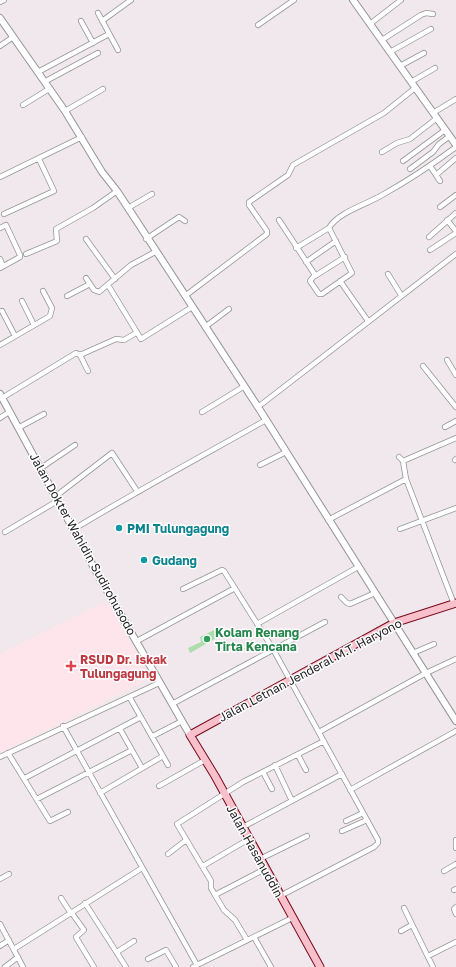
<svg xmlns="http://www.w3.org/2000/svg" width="456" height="967" viewBox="0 0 456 967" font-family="'Golos Text',sans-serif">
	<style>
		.education { fill: #fee4eb }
		.water { fill: #acddab }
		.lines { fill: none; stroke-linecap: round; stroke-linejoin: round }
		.minor-casing { stroke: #959595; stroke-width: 6 }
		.tertiary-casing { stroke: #959595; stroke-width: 8 }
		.secondary-casing { stroke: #770919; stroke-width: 9 }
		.minor { stroke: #fff; stroke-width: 4.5 }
		.tertiary { stroke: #fff; stroke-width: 6 }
		.secondary { stroke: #f8c0cb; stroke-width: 7 }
		.culture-dot { fill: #0f9aa8; stroke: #fff; stroke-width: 1.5 }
		.leisure-dot { fill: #2e9e5b; stroke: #fff; stroke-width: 1.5 }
		.health-dot { fill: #e0444e; stroke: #fff; stroke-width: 1.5 }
		.labels { text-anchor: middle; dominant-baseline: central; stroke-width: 3; stroke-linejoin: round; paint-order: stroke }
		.culture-label { font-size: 12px; font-weight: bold; fill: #0d838f; stroke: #fff; text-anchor: start }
		.street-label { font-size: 12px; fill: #212121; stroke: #fff }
		.leisure-label { font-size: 12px; font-weight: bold; fill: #27864d; stroke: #fff; text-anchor: start }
		.health-label { font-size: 12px; font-weight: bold; fill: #be3a42; stroke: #fff; text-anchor: start }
	</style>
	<rect width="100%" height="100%" fill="#f1e8ed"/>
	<path class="education" d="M 109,600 L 149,679 L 0,753 L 0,654 Z"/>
	<path class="water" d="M 216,629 L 220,636 L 190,653 L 188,648 L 201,642 L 200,637 Z"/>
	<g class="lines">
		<defs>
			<path id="minor" d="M 0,2 L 4,0
				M 98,13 L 118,50
				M 81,21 L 93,43
				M 102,21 L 131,0
				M 370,24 L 401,0
				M 258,25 L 294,0
				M 382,40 L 421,15 L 426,13 L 433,14
				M 0,46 L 13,37
				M 390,52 L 431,29
				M 400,66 L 424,53
				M 38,72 L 109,34
				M 44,82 L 98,53
				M 411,82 L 435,68
				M 23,105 L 49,89
				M 65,111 L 103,89
				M 433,113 L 456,99
				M 382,152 L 397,143 L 410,139 L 437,118
				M 403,161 L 445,130
				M 430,166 L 440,181
				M 410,169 L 433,152 L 439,144 L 450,136
				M 436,175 L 456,158
				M 0,177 L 82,137
				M 440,207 L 456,195
				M 128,208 L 152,194
				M 4,214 L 54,191 L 39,159
				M 279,220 L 315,275 L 310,281 L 319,294 L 322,294 L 352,273 L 329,228 L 296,248
				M 447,220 L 456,231
				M 0,228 L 6,225 L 20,255 L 20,257 L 0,268
				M 329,228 C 338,212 368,204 384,194 C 409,180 433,164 456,147
				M 429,237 L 456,213
				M 86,239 L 115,279
				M 146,239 L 179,217 L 185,221
				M 430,250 L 456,233
				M 26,254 L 57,241 L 56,229 L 93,208 L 117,191
				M 0,259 L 3,266
				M 306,262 L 336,241
				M 388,274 L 401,295
				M 315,276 L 345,257
				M 86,278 L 94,290 L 99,292 L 131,265 L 155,252
				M 340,281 L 368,321
				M 108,285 L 141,339 L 192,307
				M 67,296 L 90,284
				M 185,296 L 267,234 L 267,231 L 249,205 L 249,202 L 288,175 L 293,165 L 384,113 L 415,88
				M 22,301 L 34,325
				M 2,311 L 15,336
				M 205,327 L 229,309
				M 0,345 L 50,316 L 52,308 L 43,291
				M 80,355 L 116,339 L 124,340 L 136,333
				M 447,360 L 456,375
				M 423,366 L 456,407
				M 2,398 L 76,353 L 80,355 L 88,371
				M 258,407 L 456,254
				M 202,412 L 243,387
				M 0,418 L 9,412
				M 445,427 L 456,421
				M 18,428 L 44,414
				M 399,457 L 403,461 L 406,479 L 454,604
				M 455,460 L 456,459
				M 403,461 L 456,438
				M 260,465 L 286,452
				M 41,468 L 75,445
				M 56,496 L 112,453 L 137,491
				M 328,520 L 406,479
				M 74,529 C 137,491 202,456 266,420
				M 400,529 L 456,508
				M 5,532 L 59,500
				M 183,589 L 222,570 L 224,571 L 273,649 L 378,840 L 378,843 L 374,847 L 280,896
				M 341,597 L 347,603 L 350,604 L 375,593
				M 257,624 L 358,567
				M 137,641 L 235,588
				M 413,653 L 434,644
				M 172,704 L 325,622
				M 63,726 L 197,965
				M 120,729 L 142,768
				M 319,732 L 426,673 L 456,659
				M 153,736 L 182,721
				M 8,753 L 50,821 L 68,812
				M 298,755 L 306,770
				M 163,756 L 168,765
				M 0,757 L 159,683
				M 275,765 L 292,801
				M 263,772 L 272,789
				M 25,778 L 141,717
				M 159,786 L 205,760
				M 350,790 L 456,731
				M 100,793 L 163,756 L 130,698
				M 37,799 L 132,750
				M 346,821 L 363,813
				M 243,827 L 342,774
				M 342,831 L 367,820
				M 456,840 L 456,848
				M 168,854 L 186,840
				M 260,859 L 307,836
				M 203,866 L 249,839
				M 444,871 L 456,864
				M 0,879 L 9,874
				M 454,890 L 456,889
				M 215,895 L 265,869
				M 61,898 L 70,912
				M 85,903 L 126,967
				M 456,907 L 454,909 L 456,914
				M 404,908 L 433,967
				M 71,912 L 84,930 L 76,937 L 77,939 L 94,967
				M 0,924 L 23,967
				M 401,931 L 412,925
				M 254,937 L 271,967
				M 247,940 L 235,920 L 224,910 L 215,895 L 211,888 L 211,881 L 177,824 L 243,782 L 324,741
				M 0,946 L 9,940
				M 14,949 L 142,868
				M 117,952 L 134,941
				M 428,956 L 456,942
				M 148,959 L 166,950 L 176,967
				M 5,967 L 18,957
				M 193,967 L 292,918"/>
			<path id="tertiary" d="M 353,0 L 456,145
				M 0,18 L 65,111 L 102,172 L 117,191 L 258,407 L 456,721
				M 0,394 L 98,575 L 190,735"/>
			<path id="secondary" d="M 320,967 L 215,776 L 190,735 L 394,623 L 456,603"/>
		</defs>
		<use href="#minor" class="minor-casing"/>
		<use href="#tertiary" class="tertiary-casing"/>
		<use href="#secondary" class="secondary-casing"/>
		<use href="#minor" class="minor"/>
		<use href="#tertiary" class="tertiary"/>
		<use href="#secondary" class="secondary"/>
	</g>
	<g class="culture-dot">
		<circle cx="119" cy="528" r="4"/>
		<circle cx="144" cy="560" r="4"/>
	</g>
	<circle class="leisure-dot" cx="207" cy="639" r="4"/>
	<path class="health-dot" d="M69 660h4v4h4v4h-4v4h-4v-4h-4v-4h4z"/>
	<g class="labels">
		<g class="culture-label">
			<text x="127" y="528">PMI Tulungagung</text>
			<text x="152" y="560">Gudang</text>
		</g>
		<g class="street-label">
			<text transform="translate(83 544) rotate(61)">Jalan Dokter Wahidin Sudirohusodo</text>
			<text transform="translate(310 670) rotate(-28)">Jalan Letnan Jenderal M.T. Haryono</text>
			<text transform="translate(255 851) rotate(61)">Jalan Hasanuddin</text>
		</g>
		<g class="leisure-label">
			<text x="215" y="632">Kolam Renang<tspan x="215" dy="14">Tirta Kencana</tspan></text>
		</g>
		<g class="health-label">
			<text x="80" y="659">RSUD Dr. Iskak<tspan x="80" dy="14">Tulungagung</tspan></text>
		</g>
	</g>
</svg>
